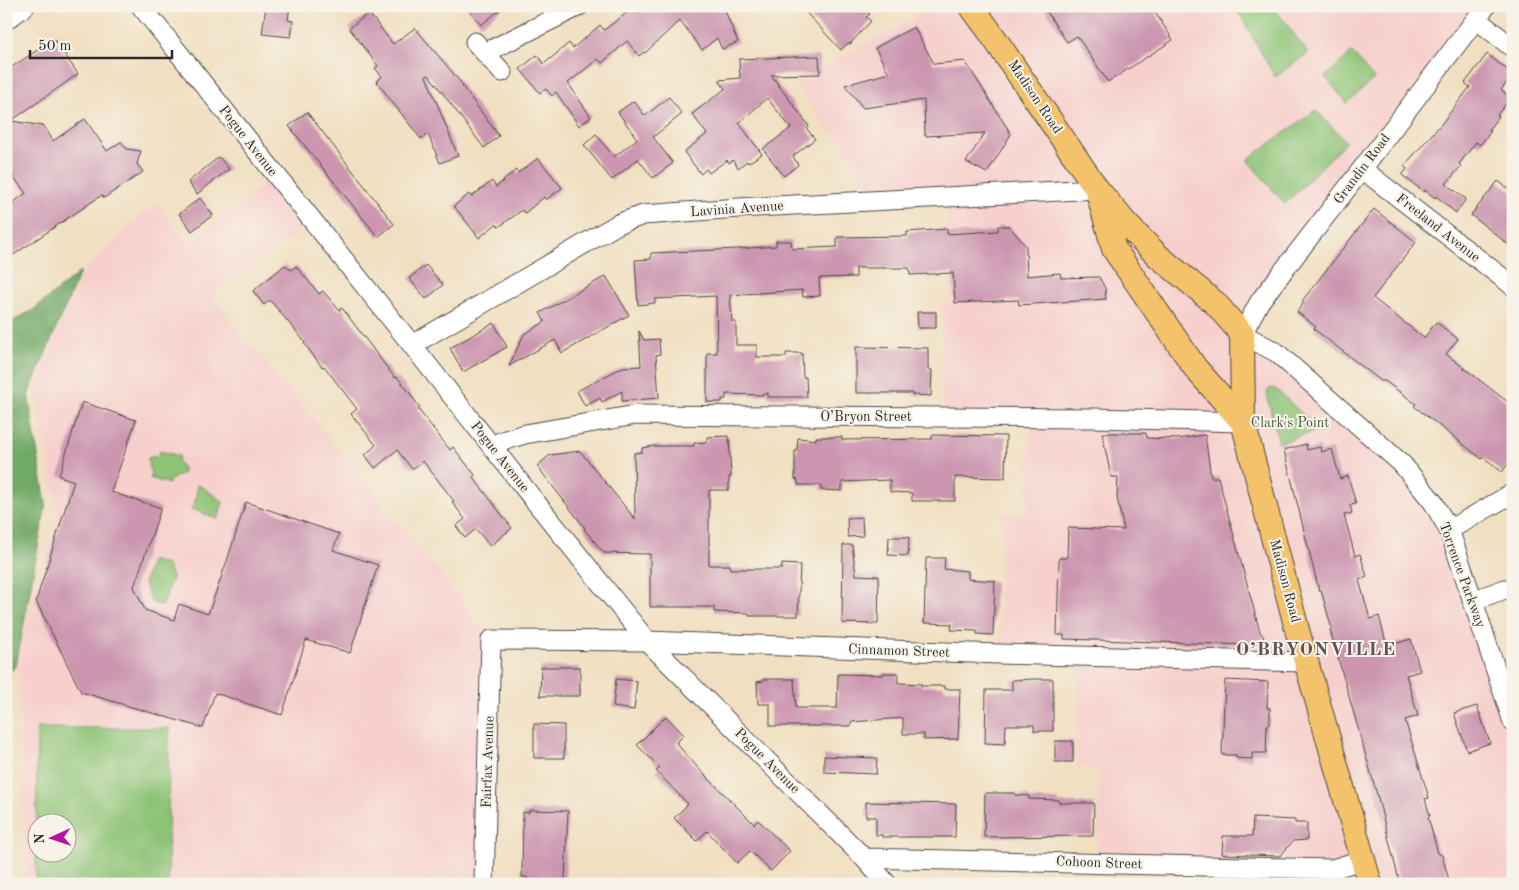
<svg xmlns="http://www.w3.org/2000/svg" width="1519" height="890" viewBox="0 0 1519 890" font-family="'Old Standard TT',serif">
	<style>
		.built { fill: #f7d0cd; fill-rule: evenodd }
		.green { fill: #8cc376; stroke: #5c7750; fill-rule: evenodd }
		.forest { fill: #71a967; stroke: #4e6a49 }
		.building { fill: #cc96b0 }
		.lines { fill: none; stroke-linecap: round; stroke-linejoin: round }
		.minor-casing { stroke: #494642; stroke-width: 21 }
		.major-casing { stroke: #494642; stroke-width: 26 }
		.minor { stroke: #fff; stroke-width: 19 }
		.major { stroke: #f3c26a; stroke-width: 24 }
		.labels { text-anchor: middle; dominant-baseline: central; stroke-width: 4; stroke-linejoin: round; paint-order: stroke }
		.street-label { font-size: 14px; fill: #2b2b2b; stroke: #f7f3e8 }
		.park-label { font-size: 14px; fill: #485942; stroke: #f7f3e8 }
		.district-label { font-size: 19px; font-weight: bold; letter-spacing: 1px; fill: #63505a; stroke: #f7f3e8 }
	</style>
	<rect width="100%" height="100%" fill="#f7f3e8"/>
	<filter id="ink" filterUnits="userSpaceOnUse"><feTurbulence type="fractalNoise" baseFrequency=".02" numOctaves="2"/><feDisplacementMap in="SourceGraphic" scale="10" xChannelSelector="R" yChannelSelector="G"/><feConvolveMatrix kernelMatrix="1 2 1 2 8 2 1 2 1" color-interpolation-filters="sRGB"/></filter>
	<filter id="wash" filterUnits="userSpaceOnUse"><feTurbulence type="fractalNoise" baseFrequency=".0096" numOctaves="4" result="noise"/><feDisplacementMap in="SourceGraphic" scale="20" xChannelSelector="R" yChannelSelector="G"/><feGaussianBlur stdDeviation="1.12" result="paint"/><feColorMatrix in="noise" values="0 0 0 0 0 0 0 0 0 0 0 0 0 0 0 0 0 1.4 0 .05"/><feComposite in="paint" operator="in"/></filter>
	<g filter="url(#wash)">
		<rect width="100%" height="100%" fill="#f1dfc1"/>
		<path class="built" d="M 936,6 L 1486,6 L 1242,334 L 1433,502 L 1513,722 L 1513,884 L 1217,884 L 1217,867 L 1096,862 L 1099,769 L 1076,767 L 1080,655 L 999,654 L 1001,513 L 1027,513 L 1030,418 L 944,417 L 941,304 L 952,303 L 946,198 L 882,201 L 794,82 Z
			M 275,175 L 313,222 L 211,296 L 447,581 L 491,640 L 484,884 L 27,884 L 17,646 L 59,519 L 35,389 L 82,271 L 156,203 L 189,245 ZM 38,822 L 68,822 L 68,852 L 38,852 Z"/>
		<path class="green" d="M 1235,6 L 1273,6 L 1308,53 L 1275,77 Z
			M 1352,52 L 1374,79 L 1347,103 L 1325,77 Z
			M 1316,110 L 1346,142 L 1285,204 L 1247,160 Z
			M 1273,388 L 1277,390 L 1319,430 L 1279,443 L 1268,400 L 1267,393 L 1269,389 Z
			M 160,451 L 179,456 L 178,462 L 183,468 L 183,473 L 169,481 L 169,484 L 150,478 C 152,471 148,466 148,458 L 159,455 Z
			M 197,485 L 204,488 L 223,502 L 218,519 L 191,509 L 196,499 Z
			M 151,560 L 167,565 L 172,577 L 163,606 L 151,602 L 144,583 Z
			M 37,728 L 169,728 L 168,884 L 36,884 ZM 38,822 L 68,822 L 68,852 L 38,852 Z"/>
		<path class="forest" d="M 80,272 L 28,395 L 46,504 L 16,666 L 6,676 L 6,325 L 33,310 Z"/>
		<g id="blocks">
			<path class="building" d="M 266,6 L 290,6 L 288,20 L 293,21 L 291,37 L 262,34 Z
				M 466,6 L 505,6 L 481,25 Z
				M 647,6 L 723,6 L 738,42 L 722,49 L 717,38 L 702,50 L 680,20 L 645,53 L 644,52 L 639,56 L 627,41 L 602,63 L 598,59 L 568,83 L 591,117 L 579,126 L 556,92 L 552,96 L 546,89 L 540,93 L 520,69 L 537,55 L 544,64 L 569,43 L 573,48 L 600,25 L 604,30 L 633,8 L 638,14 Z
				M 800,6 L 862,6 L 870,14 L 866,17 L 871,21 L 850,44 L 848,43 L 841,50 Z
				M 1043,6 L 1151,6 L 1173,40 L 1108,82 L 1077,36 L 1067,42 Z
				M 369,13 L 393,44 L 415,28 L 463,85 L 462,86 L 499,136 L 484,148 L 429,75 L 426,76 L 458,156 L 440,163 L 428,134 L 421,139 L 376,81 L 382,77 L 375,68 L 378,66 L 349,28 Z
				M 914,27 L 934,64 L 965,61 L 1011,134 L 987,173 L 966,162 L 985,133 L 925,136 L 924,100 L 863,108 L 845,85 L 889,73 L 875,48 Z
				M 54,39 L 78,74 L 11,121 L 44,126 L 53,141 L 85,119 L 107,151 L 121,142 L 127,149 L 141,151 L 137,164 L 143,172 L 104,198 L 102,195 L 6,260 L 6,208 L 26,193 L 6,168 L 6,71 Z
				M 1487,54 L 1513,74 L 1501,90 L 1511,98 L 1497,115 L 1499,116 L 1489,129 L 1491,131 L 1480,145 L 1476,142 L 1459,164 L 1461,166 L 1446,184 L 1466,199 L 1456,213 L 1436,196 L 1435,198 L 1425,190 L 1424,192 L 1402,175 L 1407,169 L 1404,166 L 1442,123 L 1470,87 L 1465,83 Z
				M 819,56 L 820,74 L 771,75 L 809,126 L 807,129 L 815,139 L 793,156 L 798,165 L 784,176 L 763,149 L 791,128 L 767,98 L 739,123 L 762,154 L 748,163 L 747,161 L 738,168 L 733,160 L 729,163 L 727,160 L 709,173 L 706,169 L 701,174 L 684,152 L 707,134 L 692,114 L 725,89 L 719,80 L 740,78 L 739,59 Z
				M 669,97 L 682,114 L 653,137 L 673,163 L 653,178 L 638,159 L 612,180 L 584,145 L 596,134 L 614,157 L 637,139 L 618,112 L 634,101 L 645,116 Z
				M 307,112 L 394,224 L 378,237 L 289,126 Z
				M 219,157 L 229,169 L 197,194 L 188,182 Z
				M 538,158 L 562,188 L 546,200 L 544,197 L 525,213 L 522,210 L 499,227 L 496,224 L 479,238 L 454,206 L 469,194 L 471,197 L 492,181 L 496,187 L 516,170 L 518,173 Z
				M 1498,181 L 1513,192 L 1513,248 L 1471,215 Z
				M 200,198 L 213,215 L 192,231 L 179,214 Z
				M 1374,209 L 1416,242 L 1373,298 L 1424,338 L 1436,322 L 1458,339 L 1446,354 L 1513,406 L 1513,457 L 1502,472 L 1483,457 L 1482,459 L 1414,406 L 1416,404 L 1385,381 L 1381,381 L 1314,329 L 1316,327 L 1297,312 L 1304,302 L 1302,301 Z
				M 998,226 L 1009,226 L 1026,246 L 1027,276 L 1060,273 L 1061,278 L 1099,277 L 1105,288 L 1106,299 L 1019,305 L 1018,300 L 955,303 L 953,273 L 910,275 L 909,268 L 856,268 L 856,277 L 819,278 L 820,296 L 803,297 L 802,290 L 730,295 L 732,322 L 736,322 L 736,345 L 757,345 L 757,357 L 786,357 L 786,353 L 802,353 L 803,377 L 806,377 L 807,397 L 768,397 L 768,393 L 761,395 L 726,394 L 726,399 L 722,399 L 722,402 L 707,402 L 707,353 L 717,353 L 716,296 L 655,299 L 655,303 L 638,305 L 635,260 L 651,259 L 651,253 L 738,249 L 776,246 L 776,241 L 791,241 L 792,249 L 837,247 L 837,237 L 907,236 L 907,232 L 947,229 L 947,234 L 998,231 Z
				M 285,265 L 291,270 L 296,266 L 319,294 L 323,291 L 339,310 L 342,308 L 395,378 L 397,377 L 407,389 L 420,408 L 418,409 L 450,450 L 453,447 L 475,475 L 473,477 L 512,528 L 490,546 L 476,529 L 465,538 L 456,526 L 465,519 L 452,502 L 454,501 L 423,461 L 412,469 L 397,450 L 375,468 L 365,455 L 376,445 L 351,414 L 357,409 L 324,366 L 322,367 L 304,343 L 305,342 L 270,300 L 264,305 L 253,291 Z
				M 426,265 L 443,285 L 426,299 L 409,278 Z
				M 606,276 L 629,315 L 562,353 L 555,340 L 509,366 L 524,334 L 545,322 L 540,313 Z
				M 917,312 L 936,312 L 936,328 L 918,328 Z
				M 494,323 L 507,347 L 463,372 L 450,348 Z
				M 639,331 L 644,340 L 659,339 L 660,354 L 656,355 L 659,398 L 622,401 L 622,391 L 602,402 L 600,398 L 585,406 L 577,391 L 623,367 L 641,366 Z
				M 856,347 L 928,348 L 928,370 L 932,370 L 931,396 L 912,395 L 912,393 L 856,393 Z
				M 82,402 L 136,420 L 111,492 L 161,508 L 134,587 L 145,610 L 174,620 L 179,604 L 208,614 L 227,561 L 246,502 L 339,534 L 333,550 L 378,565 L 350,653 L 306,640 L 282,715 L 215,693 L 203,728 L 81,692 L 36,601 L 74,481 L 59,476 Z
				M 1102,433 L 1146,433 L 1147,438 L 1177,439 L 1205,435 L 1211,477 L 1218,477 L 1260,632 L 1264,637 L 1258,642 L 1252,645 L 1064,639 L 1064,635 L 1057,635 L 1059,558 L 1067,558 L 1068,528 L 1124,530 L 1117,498 L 1118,477 L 1111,477 Z
				M 932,435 L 1006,436 L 1005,478 L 955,477 L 955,501 L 912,501 L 912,493 L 890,492 L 890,480 L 842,482 L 842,491 L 821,490 L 821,485 L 798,485 L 798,480 L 795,479 L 795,451 L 797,451 L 798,438 L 816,440 L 816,437 L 842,437 L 842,440 L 932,439 Z
				M 729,436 L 731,477 L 729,477 L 729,490 L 710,490 L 709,491 L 709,565 L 730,565 L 730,569 L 782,569 L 782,564 L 800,565 L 798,616 L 749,616 L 749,613 L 714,612 L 714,607 L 650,607 L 650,554 L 604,553 L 584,529 L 585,528 L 537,466 L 550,455 L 580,451 L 635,519 L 634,453 L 642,452 L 642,448 L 654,446 L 694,446 L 694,443 L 707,442 L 707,437 Z
				M 1306,444 L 1307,450 L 1320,447 L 1321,452 L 1332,449 L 1340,479 L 1348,476 L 1356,504 L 1350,505 L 1352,513 L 1344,515 L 1355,556 L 1360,554 L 1367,577 L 1359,580 L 1370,619 L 1379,616 L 1387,646 L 1411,639 L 1420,671 L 1406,675 L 1418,716 L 1405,720 L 1429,798 L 1425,799 L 1430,816 L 1428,817 L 1438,853 L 1442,855 L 1450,884 L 1400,884 L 1378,798 L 1330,630 L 1332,629 L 1321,590 L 1319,591 L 1313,567 L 1284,450 Z
				M 862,517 L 863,536 L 848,537 L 847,518 Z
				M 889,537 L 909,537 L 908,556 L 888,555 Z
				M 843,545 L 852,545 L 856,575 L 879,576 L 878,624 L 842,623 Z
				M 926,558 L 945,558 L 944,569 L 968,571 L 968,579 L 995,581 L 993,635 L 977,634 L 977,631 L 951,630 L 952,624 L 924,623 Z
				M 541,667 L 580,667 L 580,696 L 540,696 Z
				M 883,673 L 898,673 L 898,683 L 922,684 L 921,686 L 944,686 L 944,689 L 960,689 L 958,739 L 924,740 L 924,734 L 903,734 L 903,718 L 851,722 L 851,726 L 770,726 L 770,704 L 758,704 L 757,682 L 763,681 L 763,679 L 794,679 L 796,708 L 837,708 L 838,674 L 883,675 Z
				M 616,679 L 637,681 L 634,710 L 613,707 Z
				M 1034,679 L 1053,679 L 1053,731 L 1034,731 L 1034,725 L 1006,725 L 1005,744 L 985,743 L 986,690 L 1012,690 L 1012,680 Z
				M 1225,680 L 1268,682 L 1267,708 L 1270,708 L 1270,724 L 1267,724 L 1266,753 L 1252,753 L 1252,759 L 1236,758 L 1236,755 L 1222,755 Z
				M 1477,706 L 1490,743 L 1467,751 L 1454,713 Z
				M 666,716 L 684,735 L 676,743 L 698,768 L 754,824 L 758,820 L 790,851 L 771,871 L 750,851 L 737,863 L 707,831 L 697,841 L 674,818 L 688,804 L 656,771 L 660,768 L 637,745 Z
				M 534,724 L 564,725 L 564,758 L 534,758 Z
				M 1055,741 L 1073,741 L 1073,762 L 1055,762 Z
				M 824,756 L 877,758 L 876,774 L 824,772 Z
				M 985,793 L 1015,793 L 1015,795 L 1029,796 L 1029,799 L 1059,800 L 1059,803 L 1094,803 L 1093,836 L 984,837 Z
				M 866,802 L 956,804 L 955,837 L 882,837 L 882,835 L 876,835 L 876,817 L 866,817 Z
				M 529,810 L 568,811 L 565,880 L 527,880 L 527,877 L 522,877 L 523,812 L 529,813 Z
				M 1253,818 L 1295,820 L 1295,823 L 1307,823 L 1307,840 L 1293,841 L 1280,856 L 1222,854 L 1223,836 L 1252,836 Z"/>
		</g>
	</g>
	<g filter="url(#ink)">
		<use href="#blocks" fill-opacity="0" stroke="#494642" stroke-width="1"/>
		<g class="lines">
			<defs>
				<path id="minor" d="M 141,6 L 412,345 L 526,490 L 647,641 L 864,858 L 887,884
					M 1486,6 L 1362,169 L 1260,301 L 1242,334 L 1276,352 L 1402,464 L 1433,502 L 1449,530 L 1456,550 L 1513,722
					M 1476,19 L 1513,48
					M 6,20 L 25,6
					M 475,42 L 502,72
					M 485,53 L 579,6
					M 1362,169 L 1513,286
					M 412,345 L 618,224 L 643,215 L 739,208 L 1097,189
					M 492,447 L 502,441 L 525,434 L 636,415 L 1094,418 L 1243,422
					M 1449,530 L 1513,493
					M 1472,601 L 1505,589 L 1513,589
					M 864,858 L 1332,869 L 1362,860
					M 484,884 L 491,640 L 647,641 L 999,654 L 1307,662"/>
				<path id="major" d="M 971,6 L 988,29 L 1097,189 L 1127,225 L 1158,256 L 1215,303 L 1242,334 L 1243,422 L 1299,637 L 1370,884
					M 1099,196 L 1114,249 L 1196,369 L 1243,422"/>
			</defs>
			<use href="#minor" class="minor-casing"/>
			<use href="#major" class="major-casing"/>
			<use href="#minor" class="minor"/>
			<use href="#major" class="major"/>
		</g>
	</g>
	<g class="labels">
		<g class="street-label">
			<text transform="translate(1035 97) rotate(56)">Madison Road</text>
			<text transform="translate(248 141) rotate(52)">Pogue Avenue</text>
			<text transform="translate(1362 169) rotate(-53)">Grandin Road</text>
			<text transform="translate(737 209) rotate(-4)">Lavinia Avenue</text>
			<text transform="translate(1438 228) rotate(38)">Freeland Avenue</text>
			<text x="866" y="417">O’Bryon Street</text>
			<text transform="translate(500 457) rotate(52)">Pogue Avenue</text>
			<text transform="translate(1462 575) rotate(70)">Torrence Parkway</text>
			<text transform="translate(1285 581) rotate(75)">Madison Road</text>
			<text transform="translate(899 651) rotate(2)">Cinnamon Street</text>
			<text transform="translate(767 761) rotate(45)">Pogue Avenue</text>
			<text transform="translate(488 762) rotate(-88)">Fairfax Avenue</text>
			<text transform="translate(1099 863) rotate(2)">Cohoon Street</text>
		</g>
		<g class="park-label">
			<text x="1290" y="423">Clark's Point</text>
		</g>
		<g class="district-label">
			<text x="1316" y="650">O’BRYONVILLE</text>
		</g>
	</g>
	<rect width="1519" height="890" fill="none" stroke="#f7f3e8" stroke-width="25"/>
	<g transform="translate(52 838) rotate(267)"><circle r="24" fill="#f7f3e8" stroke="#a5a39c"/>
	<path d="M0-4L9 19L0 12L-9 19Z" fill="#b5179e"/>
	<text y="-8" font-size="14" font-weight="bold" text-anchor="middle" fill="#2b2b2b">N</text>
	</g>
	<path d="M30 50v8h142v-8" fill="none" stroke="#2b2b2b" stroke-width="2.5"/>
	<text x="38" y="50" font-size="15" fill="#2b2b2b" stroke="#f7f3e8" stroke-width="4" paint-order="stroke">50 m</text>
</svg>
